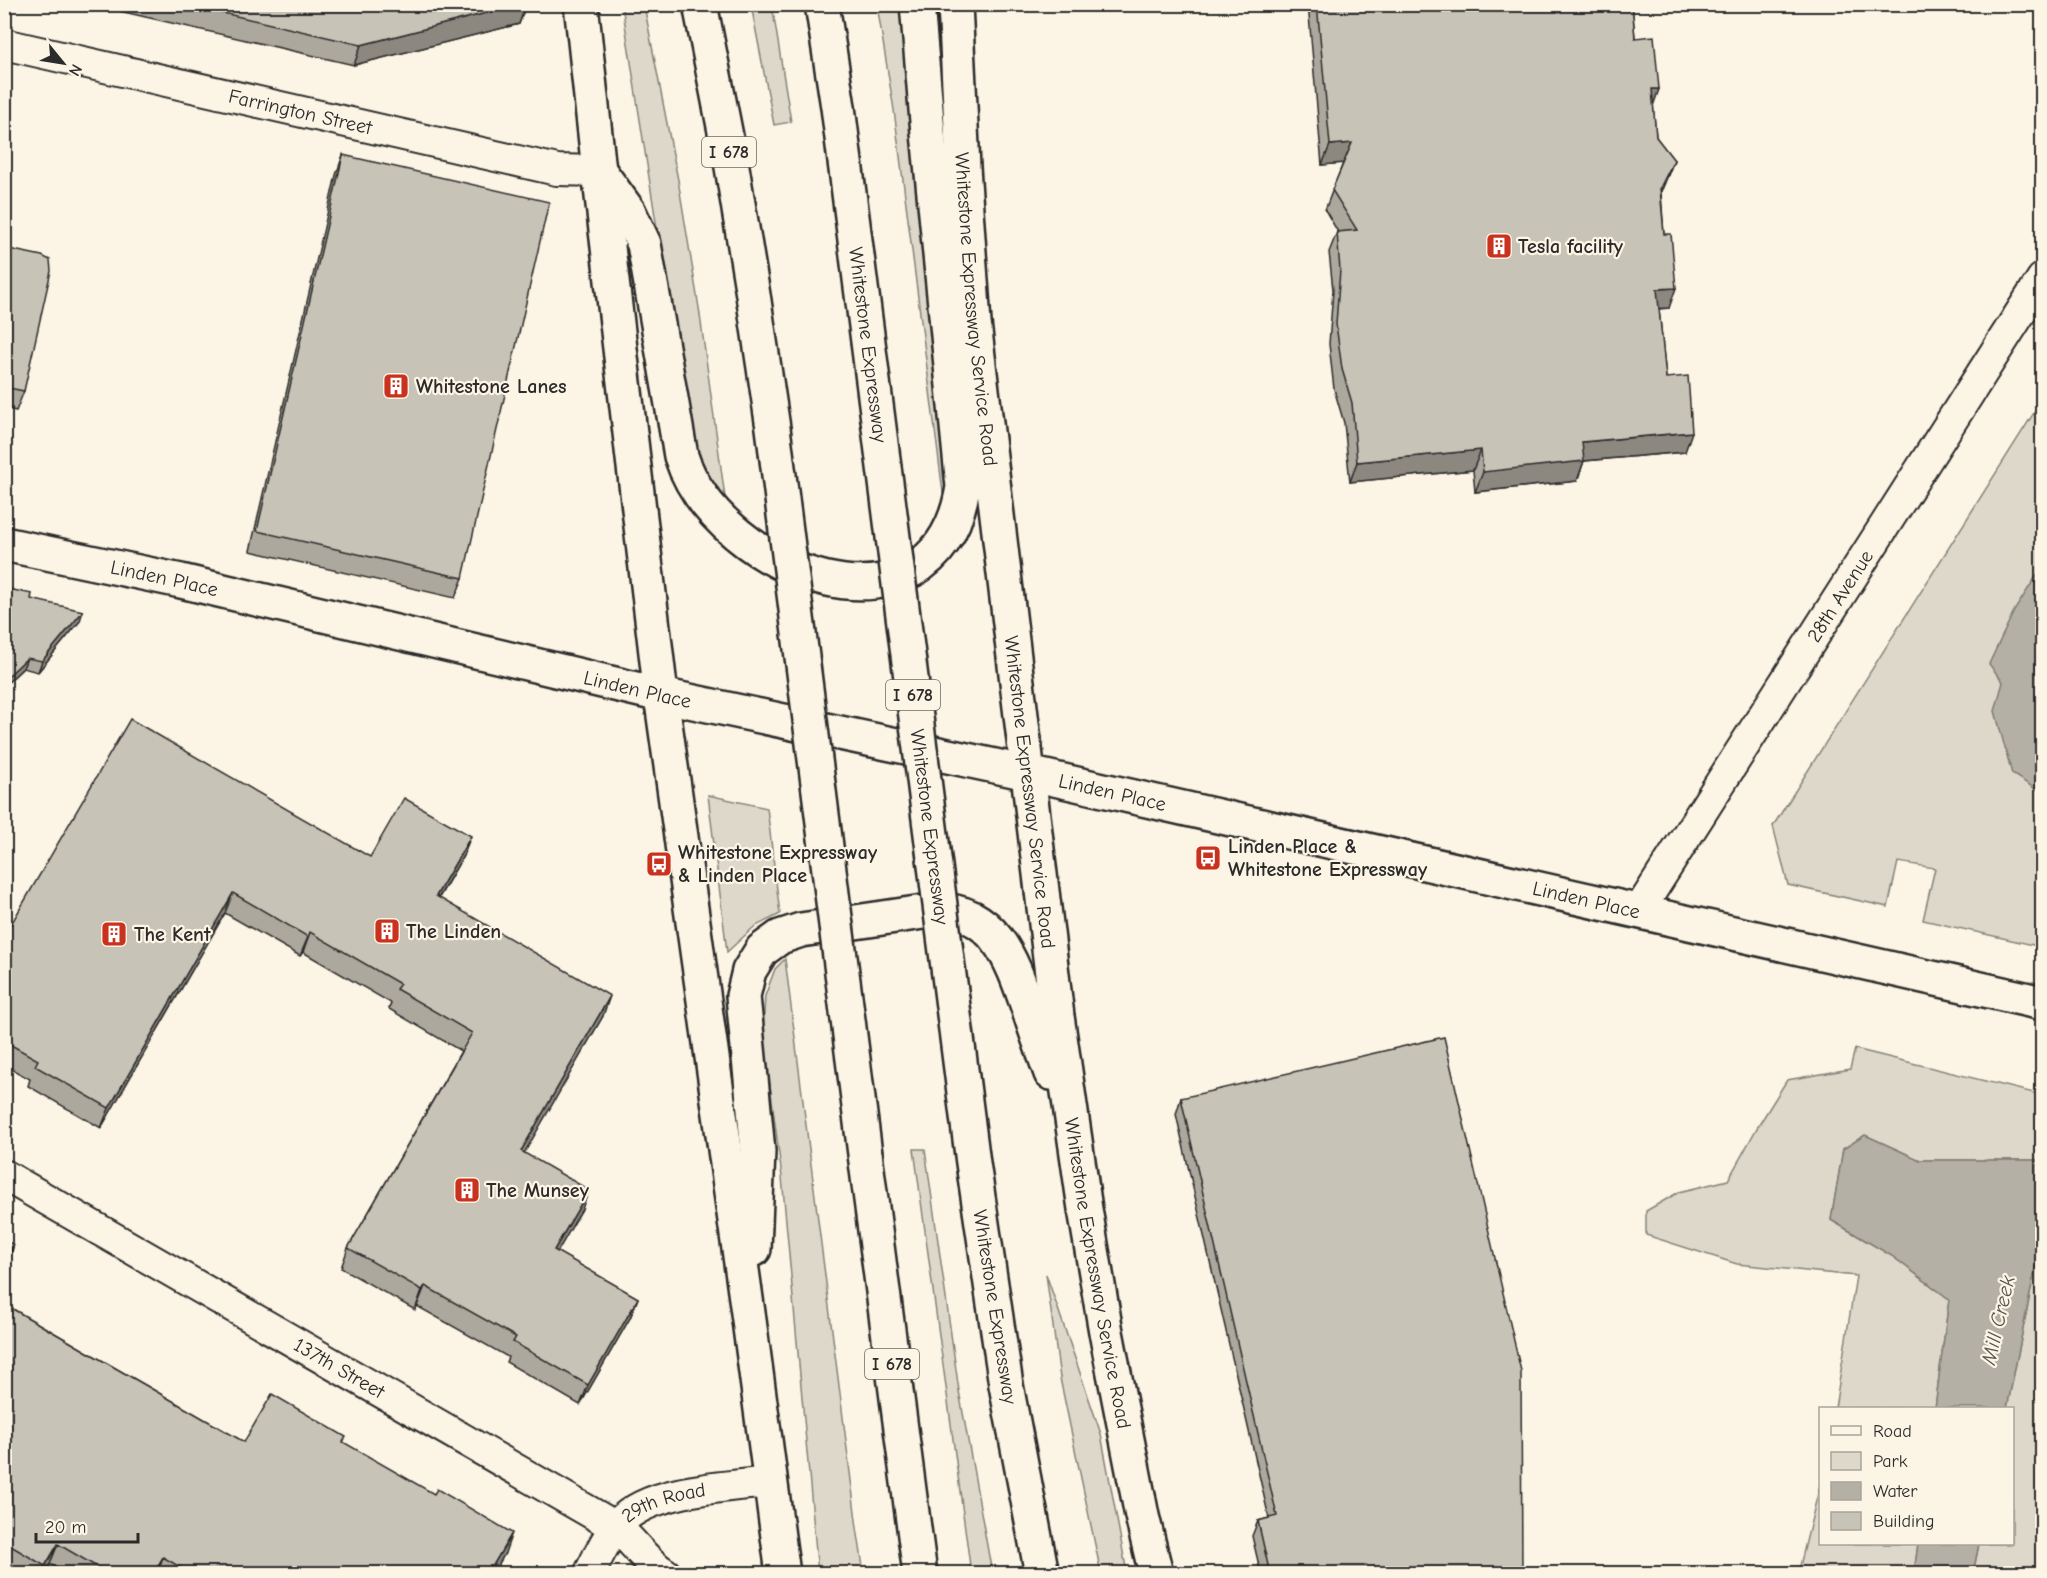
<svg xmlns="http://www.w3.org/2000/svg" width="2047" height="1578" viewBox="0 0 2047 1578" font-family="'Comic Neue',sans-serif">
	<style>
		.green { fill: #ded8ca; stroke: #84827a; stroke-width: 1.5 }
		.water { fill: #b4b0a5; stroke: #7d7b74; stroke-width: 1.5 }
		.lines { fill: none; stroke-linecap: round; stroke-linejoin: round }
		.street-casing { stroke: #2b2b2b; stroke-width: 34 }
		.secondary-casing { stroke: #2b2b2b; stroke-width: 38 }
		.highway-casing { stroke: #2b2b2b; stroke-width: 38 }
		.street { stroke: #fcf5e5; stroke-width: 30 }
		.secondary { stroke: #fcf5e5; stroke-width: 33 }
		.highway { stroke: #fcf5e5; stroke-width: 33 }
		.highway-bridge-casing { stroke: #2b2b2b; stroke-width: 38; stroke-linecap: butt }
		.highway-bridge { stroke: #fcf5e5; stroke-width: 33 }
		.wall { fill: #aca89d; stroke: #2b2b2b; stroke-width: 1.5 }
		.shaded-wall { fill: #8c8880; stroke: #2b2b2b; stroke-width: 1.5 }
		.building { fill: #c8c3b7; stroke: #2b2b2b; stroke-width: 1.5 }
		.labels { text-anchor: middle; dominant-baseline: central; stroke-width: 4.5; stroke-linejoin: round; paint-order: stroke }
		.shield { fill: #fcf5e5; stroke: #6a6863; stroke-width: 1.5 }
		.shield-label { font-size: 18px; font-weight: bold; fill: #2b2b2b }
		.street-label { font-size: 20px; fill: #2b2b2b; stroke: #fcf5e5 }
		.poi-label { font-size: 20px; font-weight: bold; fill: #2b2b2b; stroke: #fcf5e5; text-anchor: start }
		.water-label { font-size: 21px; font-style: italic; fill: #545350; stroke: #fcf5e5 }
	</style>
	<rect width="100%" height="100%" fill="#fcf5e5"/>
	<filter id="ink" filterUnits="userSpaceOnUse"><feTurbulence type="fractalNoise" baseFrequency=".0167" numOctaves="2"/><feDisplacementMap in="SourceGraphic" scale="12" xChannelSelector="R" yChannelSelector="G"/><feConvolveMatrix kernelMatrix="1 2 1 2 8 2 1 2 1" color-interpolation-filters="sRGB"/></filter>
	<g filter="url(#ink)">
		<path class="green" d="M 622,5 L 644,5 L 678,180 L 699,308 L 727,512 L 698,461 L 687,420 Z
			M 751,5 L 772,5 L 791,122 L 774,125 Z
			M 877,5 L 900,5 L 912,123 L 954,481 L 946,516 L 894,110 Z
			M 2042,400 L 2042,947 L 1923,920 L 1935,868 L 1898,862 L 1888,907 L 1788,885 L 1773,826 Z
			M 708,795 L 767,808 L 780,914 L 754,927 L 727,952 Z
			M 785,959 L 857,1528 L 864,1573 L 818,1573 L 782,1177 L 763,1031 L 765,996 L 775,969 Z
			M 1855,1049 L 2042,1095 L 2042,1160 L 1920,1160 L 1865,1135 L 1843,1149 L 1831,1220 L 1892,1256 L 1949,1299 L 1935,1408 L 1835,1408 L 1856,1276 L 1737,1264 L 1646,1235 L 1646,1211 L 1679,1192 L 1728,1180 L 1757,1128 L 1787,1080 L 1850,1069 Z
			M 914,1149 L 925,1149 L 959,1391 L 992,1573 L 971,1573 Z
			M 2042,1235 L 2042,1573 L 1973,1574 L 1979,1544 L 2012,1544 L 2012,1408 L 2007,1408 Z
			M 1046,1274 L 1101,1434 L 1127,1573 L 1101,1573 L 1060,1378 Z
			M 1820,1485 L 1820,1544 L 1918,1544 L 1914,1573 L 1798,1574 Z"/>
		<path class="water" d="M 2042,567 L 2042,793 L 2012,774 L 1995,711 L 2003,682 L 1989,664 L 2014,611 Z
			M 1865,1135 L 1920,1160 L 2042,1160 L 2042,1235 L 2007,1408 L 1935,1408 L 1949,1299 L 1892,1256 L 1831,1220 L 1843,1149 Z
			M 1918,1544 L 1979,1544 L 1973,1573 L 1914,1573 Z"/>
		<g class="lines">
			<defs>
				<g id="street">
					<path id="s1" d="M 4,44 L 557,170 L 599,171"/>
					<path id="s2" d="M 1638,912 L 2042,279"/>
					<path id="s3" d="M 4,1175 L 616,1527 C 634,1541 645,1562 666,1574"/>
					<path id="s4" d="M 589,1574 C 598,1557 607,1536 620,1522 C 650,1489 727,1487 770,1482"/>
				</g>
				<g id="secondary">
					<path d="M 581,4 L 599,171 L 661,695 L 749,1320 L 783,1574"/>
					<path id="s5" d="M 955,4 L 963,167 L 974,323 L 1057,1016 L 1085,1209 L 1106,1332 L 1142,1516 L 1156,1574"/>
					<path d="M 600,172 L 629,212 L 644,244 L 681,456 C 719,574 936,655 963,487 L 928,133 L 917,4"/>
					<path id="s6" d="M 4,544 L 181,581 L 661,695 L 1028,773 L 2042,1003"/>
					<path d="M 754,1249 L 758,1151 L 743,996 L 749,971 L 762,950 L 780,937 L 801,930 L 937,910 C 995,910 1012,961 1028,1007 C 1035,1029 1043,1051 1051,1073"/>
				</g>
				<path id="highway" d="M 700,4 L 732,167 L 754,301
					M 865,1154 L 920,1574
					M 1006,1385 L 1042,1574"/>
			</defs>
			<use href="#street" class="street-casing"/>
			<use href="#secondary" class="secondary-casing"/>
			<use href="#highway" class="highway-casing"/>
			<use href="#street" class="street"/>
			<use href="#secondary" class="secondary"/>
			<use href="#highway" class="highway"/>
			<defs>
				<g id="highway-bridge">
					<path id="s7" d="M 822,4 L 838,107 L 973,1163 L 1006,1385"/>
					<path d="M 754,301 L 773,428 L 865,1154"/>
				</g>
			</defs>
			<use href="#highway-bridge" class="highway-bridge-casing"/>
			<use href="#highway-bridge" class="highway-bridge"/>
		</g>
		<path class="wall" d="M 89,4 L 526,4 L 519,24 L 354,65 Z
			M 1308,4 L 1632,4 L 1635,38 L 1659,89 L 1653,104 L 1656,137 L 1674,160 L 1666,180 L 1661,192 L 1669,308 L 1659,309 L 1666,378 L 1685,452 L 1584,461 L 1577,481 L 1475,492 L 1473,470 L 1350,482 L 1344,423 L 1334,389 L 1329,344 L 1333,290 L 1329,252 L 1337,232 L 1338,232 L 1325,210 L 1343,163 L 1322,165 Z
			M 343,155 L 463,578 L 455,598 L 250,551 L 336,175 Z
			M 4,248 L 24,391 L 16,411 L 4,408 Z
			M 4,588 L 80,621 L 38,672 L 23,668 L 4,686 Z
			M 463,856 L 439,898 L 603,1016 L 524,1153 L 582,1209 L 557,1252 L 638,1298 L 630,1318 L 580,1405 L 506,1362 L 508,1357 L 417,1306 L 415,1310 L 341,1268 L 348,1248 L 461,1051 L 389,1009 L 391,1003 L 303,952 L 300,956 L 225,913 L 101,1128 L 28,1086 L 30,1079 L 4,1065 L 4,932 L 6,933 L 370,857 Z
			M 1181,1098 L 1522,1574 L 1261,1574 L 1252,1536 L 1258,1521 L 1269,1518 L 1176,1114 Z
			M 4,1304 L 244,1442 L 344,1443 L 505,1553 L 493,1574 L 67,1574 L 50,1564 L 45,1574 L 17,1574 L 4,1566 Z"/>
		<path class="shaded-wall" d="M 522,4 L 526,4 L 519,24 L 354,65 L 361,45 Z
			M 1652,89 L 1659,89 L 1652,109 Z
			M 1352,143 L 1345,163 L 1322,165 L 1330,145 Z
			M 1674,160 L 1666,180 L 1653,208 L 1660,188 Z
			M 1676,288 L 1669,308 L 1650,309 L 1657,289 Z
			M 1692,432 L 1685,452 L 1584,461 L 1577,481 L 1475,492 L 1483,472 L 1582,442 Z
			M 1481,450 L 1473,470 L 1350,482 L 1357,462 Z
			M 83,611 L 80,621 L 38,672 L 42,661 Z
			M 27,658 L 23,668 L 4,686 L 7,677 Z
			M 471,836 L 463,856 L 428,916 L 436,896 Z
			M 233,893 L 225,913 L 101,1128 L 109,1108 Z
			M 310,932 L 303,952 L 300,956 L 308,937 Z
			M 610,996 L 603,1016 L 514,1171 L 521,1151 Z
			M 589,1190 L 582,1209 L 547,1270 L 554,1250 Z
			M 14,1245 L 7,1265 L 4,1269 L 4,1261 Z
			M 425,1286 L 417,1306 L 415,1310 L 422,1290 Z
			M 638,1298 L 630,1318 L 580,1405 L 588,1385 Z
			M 512,1533 L 505,1553 L 493,1574 L 488,1574 Z
			M 58,1544 L 50,1564 L 45,1574 L 42,1574 L 45,1566 Z
			M 163,1557 L 157,1574 L 153,1574 Z"/>
		<path class="building" d="M 184,4 L 522,4 L 361,45 Z
			M 1317,4 L 1632,4 L 1635,38 L 1654,36 L 1659,89 L 1652,89 L 1656,137 L 1674,160 L 1660,188 L 1664,234 L 1671,234 L 1676,288 L 1657,289 L 1666,378 L 1688,376 L 1692,432 L 1582,442 L 1584,461 L 1483,472 L 1481,450 L 1357,462 L 1352,403 L 1342,369 L 1336,324 L 1340,270 L 1337,232 L 1357,230 L 1332,190 L 1352,143 L 1330,145 Z
			M 343,155 L 549,202 L 463,578 L 257,531 Z
			M 4,248 L 42,256 L 50,260 L 51,271 L 24,391 L 4,387 Z
			M 4,588 L 32,594 L 31,599 L 83,611 L 42,661 L 27,658 L 7,677 L 4,676 Z
			M 130,719 L 370,857 L 404,798 L 471,836 L 436,896 L 610,996 L 521,1151 L 589,1190 L 554,1250 L 638,1298 L 588,1385 L 513,1342 L 516,1337 L 425,1286 L 422,1290 L 348,1248 L 472,1033 L 396,989 L 400,984 L 310,932 L 308,937 L 233,893 L 109,1108 L 35,1066 L 38,1060 L 4,1041 L 4,932 L 6,933 Z
			M 1444,1037 L 1521,1371 L 1522,1574 L 1270,1574 L 1258,1521 L 1277,1516 L 1181,1098 Z
			M 4,1240 L 14,1245 L 4,1261 Z
			M 4,1304 L 244,1442 L 272,1394 L 346,1437 L 343,1442 L 434,1494 L 437,1489 L 512,1533 L 488,1574 L 383,1574 L 374,1568 L 371,1574 L 192,1574 L 163,1557 L 153,1574 L 109,1574 L 58,1544 L 45,1566 L 4,1542 Z"/>
	</g>
	<defs>
		<symbol id="building-square" viewBox="-11 -11 22 22"><rect x="-9" y="-9" width="18" height="18" rx="4" fill="#c8321e" stroke="#fcf5e5"/><path d="M-4-6H4V6H1V3H-1V6H-4ZM-2.5-4.3h1.7v1.8h-1.7ZM.8-4.3h1.7v1.8H.8ZM-2.5-1h1.7V.8h-1.7ZM.8-1h1.7V.8H.8Z" fill="#fff"/></symbol>
		<symbol id="bus-square" viewBox="-11 -11 22 22"><rect x="-9" y="-9" width="18" height="18" rx="4" fill="#c8321e" stroke="#fcf5e5"/><path d="M-5-6H5V4H4V6H2V4H-2V6H-4V4H-5ZM-3.5-4V0h7V-4ZM-3.5 1.2v1.5H-2V1.2ZM2 1.2v1.5H3.5V1.2Z" fill="#fff"/></symbol>
	</defs>
	<g fill-rule="evenodd">
		<use href="#building-square" x="1484" y="231" width="30" height="30"/>
		<use href="#building-square" x="381" y="371" width="30" height="30"/>
		<use href="#bus-square" x="1193" y="843" width="30" height="30"/>
		<use href="#bus-square" x="644" y="849" width="30" height="30"/>
		<use href="#building-square" x="372" y="916" width="30" height="30"/>
		<use href="#building-square" x="99" y="919" width="30" height="30"/>
		<use href="#building-square" x="452" y="1175" width="30" height="30"/>
	</g>
	<g class="labels">
		<g class="shield">
			<rect x="702" y="137" width="54" height="30" rx="4.5"/>
			<rect x="886" y="680" width="54" height="30" rx="4.5"/>
			<rect x="865" y="1349" width="54" height="30" rx="4.5"/>
		</g>
		<g class="shield-label">
			<text x="729" y="152">I 678</text>
			<text x="913" y="695">I 678</text>
			<text x="892" y="1364">I 678</text>
		</g>
		<g class="street-label">
			<text stroke="none"><textPath href="#s1" startOffset="304">Farrington Street</textPath></text>
			<text stroke="none"><textPath href="#s5" startOffset="306">Whitestone Expressway Service Road</textPath></text>
			<text stroke="none"><textPath href="#s7" startOffset="344">Whitestone Expressway</textPath></text>
			<text stroke="none"><textPath href="#s6" startOffset="164">Linden Place</textPath></text>
			<text stroke="none"><textPath href="#s2" startOffset="375">28th Avenue</textPath></text>
			<text stroke="none"><textPath href="#s6" startOffset="650">Linden Place</textPath></text>
			<text stroke="none"><textPath href="#s5" startOffset="792">Whitestone Expressway Service Road</textPath></text>
			<text stroke="none"><textPath href="#s6" startOffset="1136">Linden Place</textPath></text>
			<text stroke="none"><textPath href="#s7" startOffset="830">Whitestone Expressway</textPath></text>
			<text stroke="none"><textPath href="#s6" startOffset="1622">Linden Place</textPath></text>
			<text stroke="none"><textPath href="#s5" startOffset="1278">Whitestone Expressway Service Road</textPath></text>
			<text transform="translate(995 1307) rotate(81)">Whitestone Expressway</text>
			<text stroke="none"><textPath href="#s3" startOffset="387">137th Street</textPath></text>
			<text stroke="none"><textPath href="#s4" startOffset="110">29th Road</textPath></text>
		</g>
		<g class="poi-label">
			<text x="1518" y="246">Tesla facility</text>
			<text x="416" y="386">Whitestone Lanes</text>
			<text x="1228" y="846">Linden Place &amp;<tspan x="1228" dy="23">Whitestone Expressway</tspan></text>
			<text x="678" y="852">Whitestone Expressway<tspan x="678" dy="23">&amp; Linden Place</tspan></text>
			<text x="406" y="931">The Linden</text>
			<text x="134" y="934">The Kent</text>
			<text x="486" y="1190">The Munsey</text>
		</g>
		<g class="water-label">
			<text transform="translate(1998 1320) rotate(-77)">Mill Creek</text>
		</g>
	</g>
	<rect width="2047" height="1578" fill="none" stroke="#fcf5e5" stroke-width="24"/>
	<rect x="12" y="12" width="2023" height="1554" fill="none" stroke="#2b2b2b" stroke-width="2" filter="url(#ink)"/>
	<rect x="1819" y="1407" width="195" height="138" fill="#fcf5e5" stroke="#a8a49b" stroke-width="1.5"/>
	<rect x="1831" y="1426" width="30" height="9" fill="#fcf5e5" stroke="#a8a49b" stroke-width="1.5"/>
	<text x="1873" y="1437" font-size="18" fill="#2b2b2b">Road</text>
	<rect x="1831" y="1452" width="30" height="18" fill="#ded8ca" stroke="#a8a49b" stroke-width="1.5"/>
	<text x="1873" y="1467" font-size="18" fill="#2b2b2b">Park</text>
	<rect x="1831" y="1482" width="30" height="18" fill="#b4b0a5" stroke="#a8a49b" stroke-width="1.5"/>
	<text x="1873" y="1497" font-size="18" fill="#2b2b2b">Water</text>
	<rect x="1831" y="1512" width="30" height="18" fill="#c8c3b7" stroke="#a8a49b" stroke-width="1.5"/>
	<text x="1873" y="1527" font-size="18" fill="#2b2b2b">Building</text>
	<g transform="translate(63 63) rotate(120)" stroke="#fcf5e5" stroke-width="4.5" paint-order="stroke">
	<path d="M0-4.5L10 22L0 15L-10 22Z" fill="#2b2b2b"/>
	<text y="-9" font-size="16" font-weight="bold" text-anchor="middle" fill="#2b2b2b">N</text>
	</g>
	<path d="M36 1533v9h102v-9" fill="none" stroke="#2b2b2b" stroke-width="3"/>
	<text x="45" y="1533" font-size="18" fill="#2b2b2b" stroke="#fcf5e5" stroke-width="4.5" paint-order="stroke">20 m</text>
</svg>
